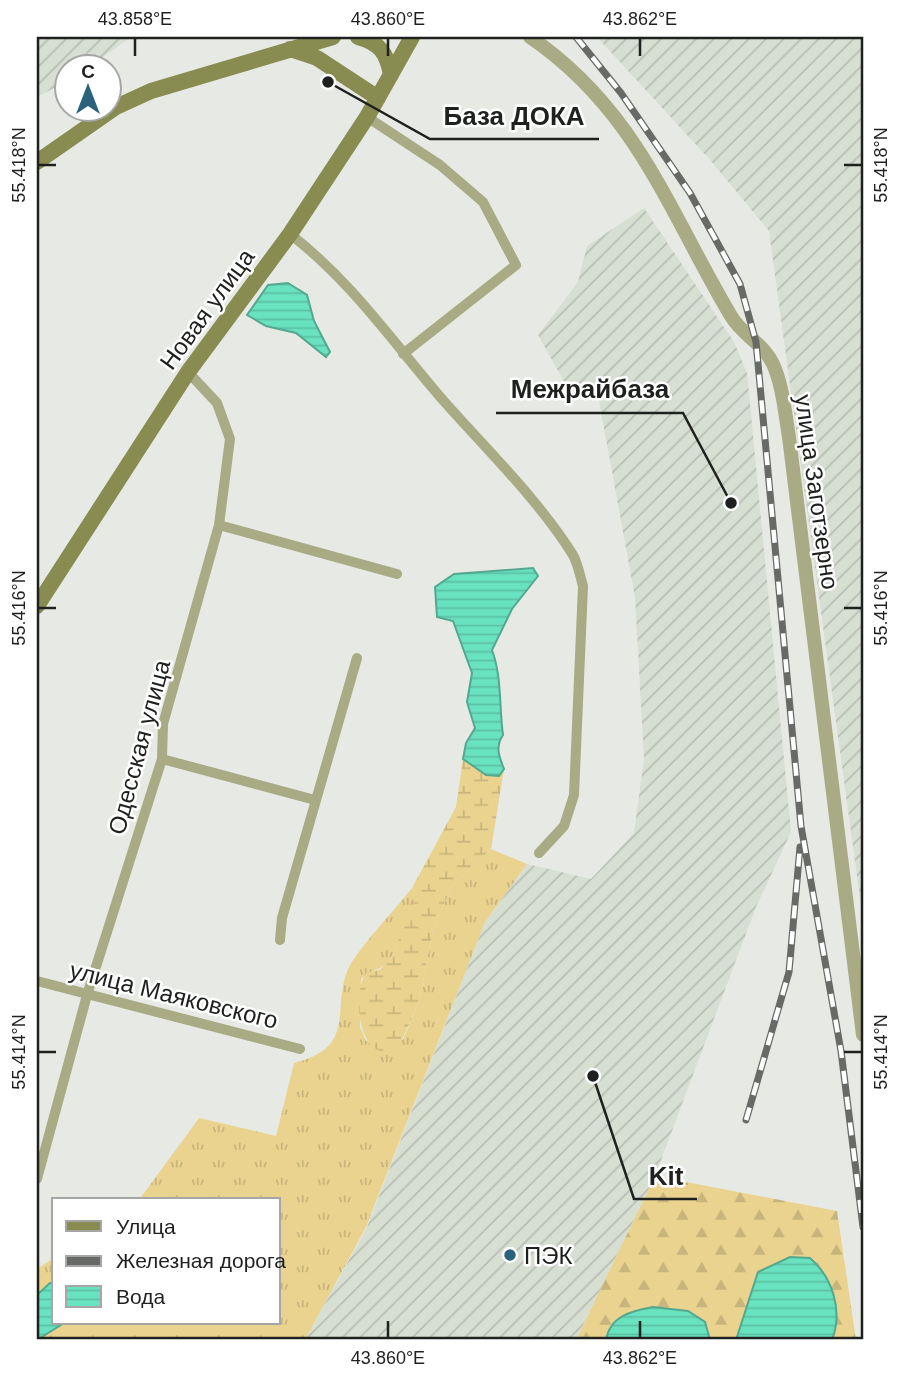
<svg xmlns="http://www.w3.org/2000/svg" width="900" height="1377" viewBox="0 0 900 1377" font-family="Helvetica,sans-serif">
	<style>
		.industrial { fill: url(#industrial-furrows) }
		.grass { fill: url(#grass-tufts) }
		.forest { fill: url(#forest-firs) }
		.wetland { fill: url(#wetland-marsh) }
		.water { fill: url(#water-rules); stroke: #53a88f; stroke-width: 2 }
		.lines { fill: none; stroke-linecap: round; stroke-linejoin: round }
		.minor { stroke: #a8ab84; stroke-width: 10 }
		.tertiary { stroke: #a8ab84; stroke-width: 14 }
		.secondary { stroke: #888c50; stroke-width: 16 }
		.rail-casing { stroke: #686a67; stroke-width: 7 }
		.rail { stroke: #fff; stroke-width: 4.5; stroke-dasharray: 13; stroke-linecap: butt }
		.ticks { fill: none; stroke: #1f211f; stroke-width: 2.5 }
		.poi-dot { fill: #2b637d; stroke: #fff; stroke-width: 2.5 }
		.labels { text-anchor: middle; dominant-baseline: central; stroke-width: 5; stroke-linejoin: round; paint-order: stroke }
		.street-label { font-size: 24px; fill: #1f211f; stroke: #fff }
		.poi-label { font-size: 24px; fill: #1f211f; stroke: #fff; text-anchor: start }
		.leader { fill: none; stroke: #1f211f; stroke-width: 2.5 }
		.callout-dot { fill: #1f211f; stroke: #fff; stroke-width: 2.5 }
		.callout-label { font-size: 26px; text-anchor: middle; font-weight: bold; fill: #1f211f; stroke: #fff; stroke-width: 5; stroke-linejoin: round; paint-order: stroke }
		.neatline { fill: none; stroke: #1f211f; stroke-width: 2.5 }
		.ticks-label { font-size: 18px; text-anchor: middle; fill: #1f211f }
	</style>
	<defs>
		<pattern id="industrial-furrows" width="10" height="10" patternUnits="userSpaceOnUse" patternTransform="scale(1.75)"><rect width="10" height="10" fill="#d7ded2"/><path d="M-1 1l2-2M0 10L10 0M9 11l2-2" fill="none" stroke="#b8beb4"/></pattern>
		<pattern id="grass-tufts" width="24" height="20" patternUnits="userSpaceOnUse" patternTransform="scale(1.75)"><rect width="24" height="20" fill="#ead38f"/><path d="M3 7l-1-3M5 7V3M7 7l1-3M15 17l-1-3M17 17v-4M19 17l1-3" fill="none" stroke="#c8b57b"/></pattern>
		<pattern id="forest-firs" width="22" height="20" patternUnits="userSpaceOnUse" patternTransform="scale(1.75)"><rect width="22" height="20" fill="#ead38f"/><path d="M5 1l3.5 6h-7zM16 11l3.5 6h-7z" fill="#c8b57b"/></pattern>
		<pattern id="wetland-marsh" width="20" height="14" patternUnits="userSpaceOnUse" patternTransform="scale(1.75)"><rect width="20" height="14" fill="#ead38f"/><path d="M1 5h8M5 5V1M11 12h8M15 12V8" fill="none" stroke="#c8b57b"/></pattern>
		<pattern id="water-rules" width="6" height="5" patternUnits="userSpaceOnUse" patternTransform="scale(1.75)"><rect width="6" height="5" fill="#69e2bf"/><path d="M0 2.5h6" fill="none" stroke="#5bc2a4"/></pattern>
	</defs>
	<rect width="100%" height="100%" fill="#e7eae4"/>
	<path class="industrial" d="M 37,37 L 131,37 L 91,66 L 66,66 L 66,82 L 37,97 Z
		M 597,37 L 863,37 L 863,920 L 769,231 L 711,161 Z
		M 644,208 L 734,342 L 747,373 L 791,832 L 756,907 L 655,1176 L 576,1340 L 305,1340 L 367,1227 L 485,922 L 527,864 L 591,879 L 634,833 L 644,759 L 635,597 L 597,390 L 571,394 L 538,335 L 578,282 L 587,246 Z"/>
	<path class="grass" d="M 491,849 L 527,864 L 485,922 L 366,1227 L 305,1340 L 37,1340 L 37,1269 L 54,1258 L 54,1323 L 278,1323 L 278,1200 L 139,1200 L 199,1118 L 276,1136 L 294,1063 C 358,1047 331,1009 348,969 C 357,950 397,907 412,888 L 418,892 L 391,959 C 382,970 371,970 361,979 L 360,1027 L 366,1041 L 403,1040 L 419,1002 L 433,929 L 452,886 Z"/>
	<path class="forest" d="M 655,1176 L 837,1211 L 856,1340 L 576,1340 Z"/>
	<path class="wetland" d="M 463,759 L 486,775 L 499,776 L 504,769 L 491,849 L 452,886 L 433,929 L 419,1002 L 399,1047 C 393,1053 388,1054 380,1051 C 356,1042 354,991 366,973 L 379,970 L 391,959 L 417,893 L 412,888 L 456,807 Z"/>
	<path class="water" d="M 288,283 L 307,295 L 314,321 L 330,352 L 326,357 L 296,333 L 266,326 L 247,315 L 268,285 Z
		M 533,568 L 538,576 L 512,609 L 492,650 C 502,677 499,706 503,735 C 495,747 499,756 504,769 L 499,776 L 486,775 L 463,759 L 466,743 L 475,728 L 467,702 L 472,673 L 453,621 L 437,617 L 435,587 L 454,574 Z
		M 790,1257 L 810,1258 C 833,1278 843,1311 832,1340 L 736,1340 L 758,1272 Z
		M 50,1283 L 54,1283 L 54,1323 L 64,1323 L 37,1340 L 37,1295 Z
		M 653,1307 L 688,1311 L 705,1322 L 710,1340 L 606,1340 C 610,1316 631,1311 653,1307 Z"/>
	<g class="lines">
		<path class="minor" d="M 367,117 L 440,165 L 483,202 L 516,265 L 403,354
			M 290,234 C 351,281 392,341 442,399 C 486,449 538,499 573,555 C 578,564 580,576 583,586 L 574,795 L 564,826 L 539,853
			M 219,525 L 397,574
			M 162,759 L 315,800
			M 280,940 L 282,918 L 357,658
			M 37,981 L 300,1049
			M 37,1179 L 87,995 L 162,759 L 163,724 L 219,525 L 230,439 L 217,403 L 188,372"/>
		<path class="tertiary" d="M 530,37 C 637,110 669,212 731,316 C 742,335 764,344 773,364 C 783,386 785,414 789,437 L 863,1035"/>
		<path class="secondary" d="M 358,37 C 380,43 387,53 391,75
			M 290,49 L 317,58 L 378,98
			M 37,162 L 116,107 L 151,91 L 333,37
			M 37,606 L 188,372 L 290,234 L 367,117 L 412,37"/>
		<defs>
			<path id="rail" d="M 576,37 L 621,93 L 690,193 L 740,284 L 756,342 L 801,826 L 841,1051 L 863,1227
				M 746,1120 L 789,972 L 800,847"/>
		</defs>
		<use href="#rail" class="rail-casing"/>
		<use href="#rail" class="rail"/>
	</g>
	<path class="ticks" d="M 135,38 L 135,56M 388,38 L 388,56M 640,38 L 640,56M 38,165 L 56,165M 844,165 L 862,165M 38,608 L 56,608M 844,608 L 862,608M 38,1052 L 56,1052M 844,1052 L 862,1052M 388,1321 L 388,1338M 640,1321 L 640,1338"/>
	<circle class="poi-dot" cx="510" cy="1255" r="7"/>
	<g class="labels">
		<g class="street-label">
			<text transform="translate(207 309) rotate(-54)">Новая улица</text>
			<text transform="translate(817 492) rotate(82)">улица Заготзерно</text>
			<text transform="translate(139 747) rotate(-75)">Одесская улица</text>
			<text transform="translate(174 995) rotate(14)">улица Маяковского</text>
		</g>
		<g class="poi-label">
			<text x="524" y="1255">ПЭК</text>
		</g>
	</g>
	<path class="leader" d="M328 82L430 139H599M731 503L683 413H496M593 1076L634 1199H697"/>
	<g class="callout-dot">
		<circle cx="328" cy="82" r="7"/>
		<circle cx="731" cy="503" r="7"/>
		<circle cx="593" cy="1076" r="7"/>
	</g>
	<g class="callout-label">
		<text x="514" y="125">База ДОКА</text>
		<text x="590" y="398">Межрайбаза</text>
		<text x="666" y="1185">Kit</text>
	</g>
	<rect width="900" height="1377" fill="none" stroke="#ffffff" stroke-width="77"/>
	<rect x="52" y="1198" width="228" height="126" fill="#ffffff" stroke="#a5a6a5" stroke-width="2"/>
	<rect x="66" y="1221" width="35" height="10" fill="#888c50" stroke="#a5a6a5" stroke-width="2"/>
	<text x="116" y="1234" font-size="21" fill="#1f211f">Улица</text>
	<rect x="66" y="1256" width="35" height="10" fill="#686a67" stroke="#a5a6a5" stroke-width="2"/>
	<text x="116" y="1268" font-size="21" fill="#1f211f">Железная дорога</text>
	<rect x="66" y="1286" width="35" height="21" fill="url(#water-rules)" stroke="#a5a6a5" stroke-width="2"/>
	<text x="116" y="1304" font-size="21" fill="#1f211f">Вода</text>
	<g transform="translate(88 88)"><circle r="33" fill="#ffffff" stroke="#a5a6a5" stroke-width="2"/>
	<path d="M0-5L12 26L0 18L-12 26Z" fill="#2b637d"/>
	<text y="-10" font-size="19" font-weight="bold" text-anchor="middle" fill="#1f211f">С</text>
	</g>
	<rect x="38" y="38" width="824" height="1300" class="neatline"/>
	<g class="ticks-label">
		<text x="135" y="25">43.858°E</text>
		<text x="388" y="25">43.860°E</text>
		<text x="640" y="25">43.862°E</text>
		<text transform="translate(19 165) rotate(-90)" y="6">55.418°N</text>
		<text transform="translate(881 165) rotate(-90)" y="6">55.418°N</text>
		<text transform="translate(19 608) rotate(-90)" y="6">55.416°N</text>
		<text transform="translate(881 608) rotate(-90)" y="6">55.416°N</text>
		<text transform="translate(19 1052) rotate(-90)" y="6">55.414°N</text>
		<text transform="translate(881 1052) rotate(-90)" y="6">55.414°N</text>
		<text x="388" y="1364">43.860°E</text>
		<text x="640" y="1364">43.862°E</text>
	</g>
</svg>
